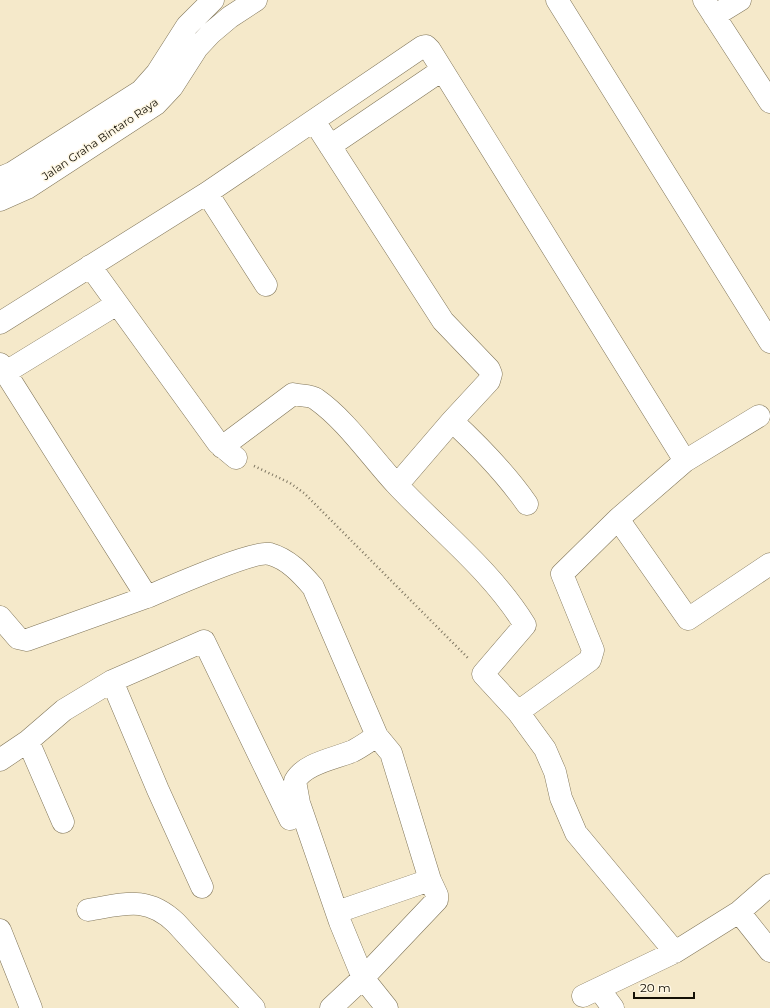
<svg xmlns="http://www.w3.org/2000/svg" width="770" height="1008" viewBox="0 0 770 1008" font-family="Montserrat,sans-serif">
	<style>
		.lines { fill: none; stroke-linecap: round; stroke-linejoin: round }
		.street-casing { stroke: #81765a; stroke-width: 23 }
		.secondary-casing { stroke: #81765a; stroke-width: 23 }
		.path { stroke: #7e7662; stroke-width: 2.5; stroke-dasharray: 1 3; stroke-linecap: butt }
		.street { stroke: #fff; stroke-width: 22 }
		.secondary { stroke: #fff; stroke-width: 22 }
		.labels { text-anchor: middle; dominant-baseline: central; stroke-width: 3; stroke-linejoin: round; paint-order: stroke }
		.street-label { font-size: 11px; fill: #141006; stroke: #fef7e4 }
	</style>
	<rect width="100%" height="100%" fill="#f5e9ca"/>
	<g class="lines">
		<defs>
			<path id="street" d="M 557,0 L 770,342
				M 704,0 L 770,102
				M 714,16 L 740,0
				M 314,121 L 443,321 L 489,369 L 491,374 L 489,381 L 452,421 C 479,446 506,474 527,504
				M 330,146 L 442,70
				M 207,193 L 266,285
				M 90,266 L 218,443 L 236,458
				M 0,323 L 207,193 L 422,47 L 426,46 L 430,50 L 685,461
				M 0,364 L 147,597 L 27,640 L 18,638 L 0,617
				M 6,372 L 117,304
				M 222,447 L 293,394 C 300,396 310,395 316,399 C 346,420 371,457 396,484 C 440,531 491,570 525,625 L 483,674 L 518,712 L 545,749 L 555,772 L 561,798 L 576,833 L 675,952
				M 397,485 L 452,421
				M 618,519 L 688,619 L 770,564
				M 147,597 C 166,589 254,550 270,554 C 288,559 301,573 313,587 L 377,736 L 391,753 L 430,880 L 437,895 L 437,900 L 363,978 L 331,1008
				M 112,681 L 158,790 L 202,887
				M 518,712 L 590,660 L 593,650 L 562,574 L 618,519 L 685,461 L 759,416
				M 377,736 C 369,741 361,747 353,751 C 334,759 305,763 295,781 L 299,803 L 340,922 L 363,978 L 387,1008
				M 28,741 L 63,822
				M 0,760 L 28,741 L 64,710 L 112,681 L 204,641 L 290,819
				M 88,910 C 124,904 147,895 176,923 L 254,1008
				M 337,912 L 430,880
				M 739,912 L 770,951
				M 0,930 L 31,1008
				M 599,989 L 613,1008
				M 583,996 L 675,952 L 739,912 L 770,885"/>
			<path id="secondary" d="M 0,178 L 12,173 L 141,91 L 157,73 L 187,26 L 213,0
				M 0,200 L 27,188 L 156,104 L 172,87 L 197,48 L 211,33 L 230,17 L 256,0"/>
		</defs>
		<use href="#street" class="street-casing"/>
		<use href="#secondary" class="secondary-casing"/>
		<path class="path" d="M 254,466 L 290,483 L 304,493 L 469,659"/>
		<use href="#street" class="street"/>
		<use href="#secondary" class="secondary"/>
	</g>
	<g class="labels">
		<g class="street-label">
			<text transform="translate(100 139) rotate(-34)">Jalan Graha Bintaro Raya</text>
		</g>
	</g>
	<path d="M634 992v6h60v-6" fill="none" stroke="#141006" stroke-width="2"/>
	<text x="640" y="992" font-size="12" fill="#141006" stroke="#fef7e4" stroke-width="3" paint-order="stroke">20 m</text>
</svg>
